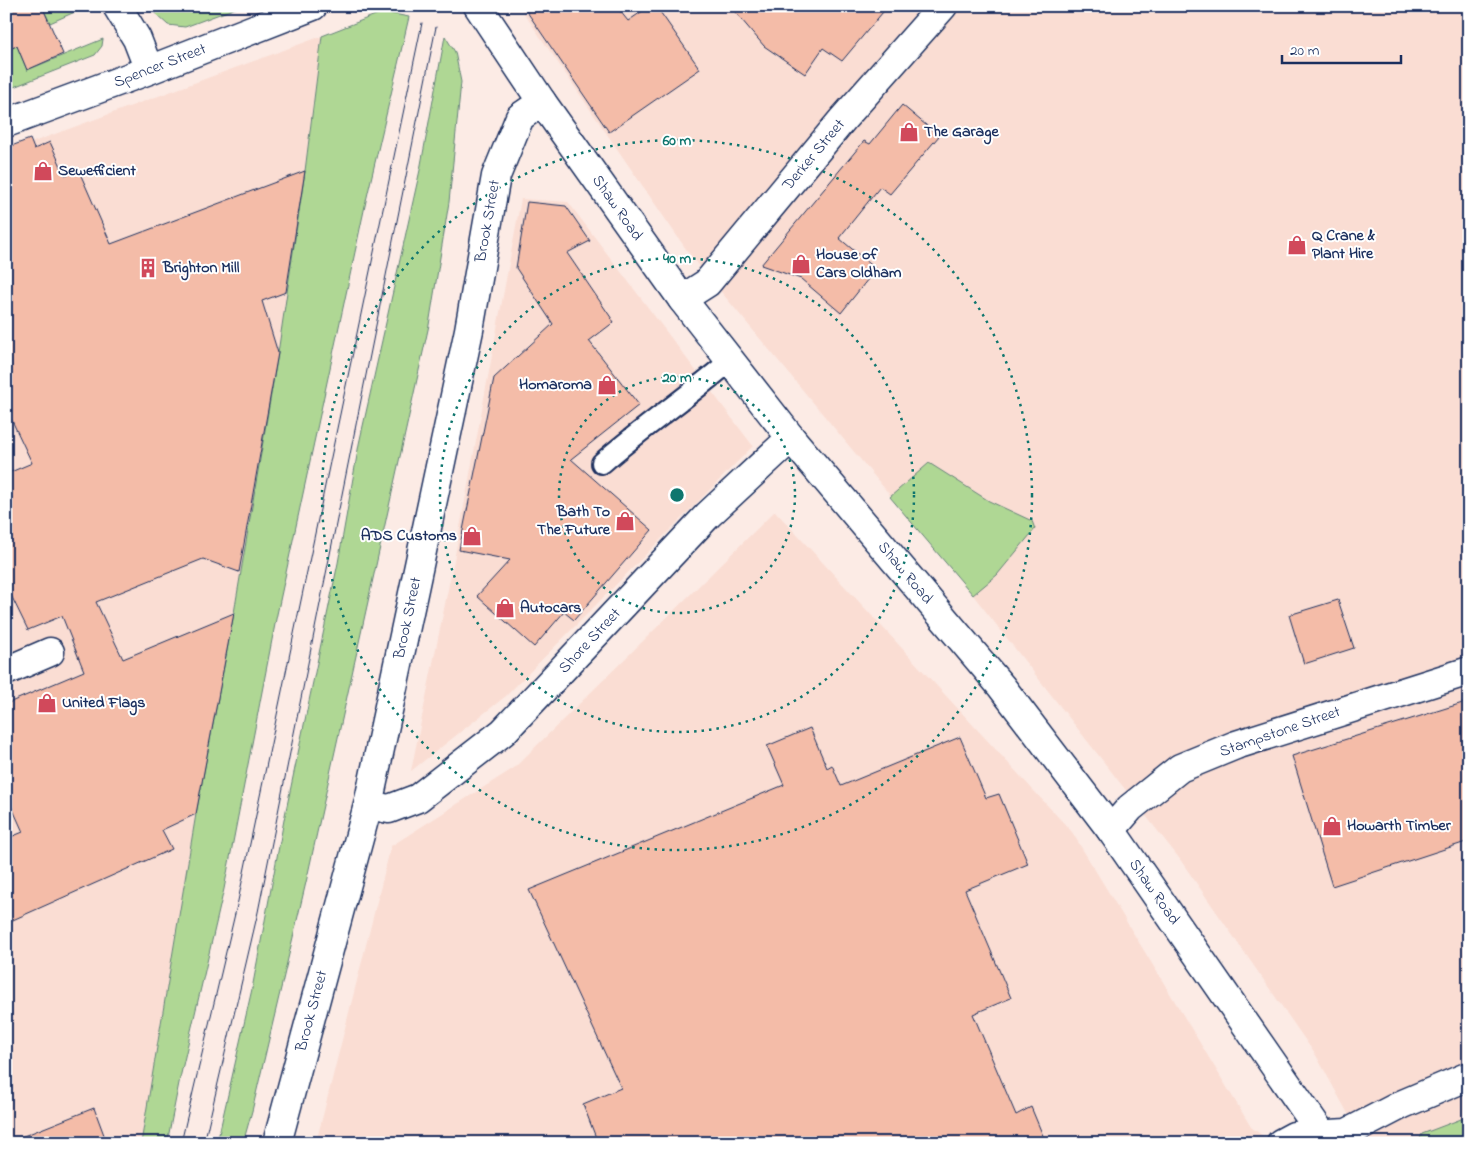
<svg xmlns="http://www.w3.org/2000/svg" width="1475" height="1149" viewBox="0 0 1475 1149" font-family="'Indie Flower',sans-serif">
	<style>
		.built { fill: #faddd3 }
		.green { fill: #afd794; stroke: #658379 }
		.building { fill: #f4bca8; stroke: #1b2f5e }
		.lines { fill: none; stroke-linecap: round; stroke-linejoin: round }
		.lane-casing { stroke: #1b2f5e; stroke-width: 24 }
		.street-casing { stroke: #1b2f5e; stroke-width: 31 }
		.secondary-casing { stroke: #1b2f5e; stroke-width: 31 }
		.lane { stroke: #fff; stroke-width: 20 }
		.street { stroke: #fff; stroke-width: 28 }
		.secondary { stroke: #fff; stroke-width: 28 }
		.tram { stroke: #1b2f5e; stroke-width: 1 }
		.ring { fill: none; stroke: #0f766e; stroke-width: 2.5; stroke-dasharray: 2.5 5 }
		.labels { text-anchor: middle; dominant-baseline: central; stroke-width: 4; stroke-linejoin: round; paint-order: stroke }
		.street-label { font-size: 16px; fill: #1b2f5e; stroke: #fff }
		.poi-label { font-size: 16px; font-weight: bold; fill: #1b2f5e; stroke: #fff; text-anchor: start }
		.centre { fill: #0f766e; stroke: #fff; stroke-width: 2.5 }
		.ring-label { font-size: 15px; text-anchor: middle; font-weight: bold; fill: #0f766e; stroke: #fff; stroke-width: 4; stroke-linejoin: round; paint-order: stroke }
	</style>
	<rect width="100%" height="100%" fill="#fcebe5"/>
	<filter id="ink" filterUnits="userSpaceOnUse"><feTurbulence type="fractalNoise" baseFrequency=".02" numOctaves="2"/><feDisplacementMap in="SourceGraphic" scale="10" xChannelSelector="R" yChannelSelector="G"/><feConvolveMatrix kernelMatrix="1 2 1 2 8 2 1 2 1" color-interpolation-filters="sRGB"/></filter>
	<g filter="url(#ink)">
		<path class="built" d="M 519,6 L 1469,6 L 1469,1143 L 1364,1143 L 1317,1057 L 1179,858 L 973,595 L 688,252 Z
			M 322,36 L 305,171 L 278,353 L 234,613 L 196,814 L 141,1143 L 6,1143 L 6,152 Z
			M 521,199 L 568,202 L 753,446 L 506,696 L 411,771 L 455,555 Z
			M 775,511 L 1072,832 L 1251,1127 L 1272,1143 L 316,1143 L 391,846 L 514,768 Z"/>
		<path class="green" d="M 42,6 L 85,6 L 86,7 L 50,23 Z
			M 147,6 L 241,6 L 185,27 L 168,25 Z
			M 383,12 L 409,17 L 366,201 L 276,619 L 224,889 L 180,1078 L 167,1143 L 141,1143 L 196,814 L 234,613 L 278,353 L 305,171 L 322,36 Z
			M 445,36 L 455,52 L 461,82 L 449,202 L 429,325 L 307,878 L 252,1111 L 243,1143 L 217,1143 L 252,989 L 284,820 L 338,563 L 359,444 L 420,170 Z
			M 103,39 L 102,46 L 95,55 L 6,90 L 6,50 L 17,46 L 27,70 Z
			M 929,463 L 989,501 L 1032,521 L 1035,529 L 997,575 L 973,595 L 890,497 Z
			M 1469,1116 L 1469,1143 L 1418,1143 L 1422,1134 Z"/>
		<path class="building" d="M 6,6 L 42,6 L 63,54 L 27,70 L 17,46 L 6,50 Z
			M 523,6 L 616,6 L 628,21 L 650,6 L 656,6 L 700,69 L 609,132 Z
			M 730,6 L 888,6 L 842,61 L 823,48 L 805,74 L 764,46 Z
			M 902,105 L 939,136 L 890,194 L 880,187 L 839,238 L 876,269 L 841,313 L 801,279 L 761,265 L 864,141 L 870,144 Z
			M 30,139 L 34,149 L 50,142 L 65,175 L 79,171 L 111,244 L 305,171 L 286,292 L 262,301 L 278,353 L 239,572 L 203,559 L 96,602 L 123,659 L 234,613 L 196,814 L 162,830 L 172,849 L 6,923 L 6,839 L 23,832 L 6,794 L 6,704 L 84,671 L 62,616 L 28,630 L 6,585 L 6,474 L 32,463 L 6,408 L 6,148 Z
			M 527,202 L 566,206 L 590,241 L 567,253 L 614,322 L 589,341 L 639,405 L 571,459 L 652,530 L 574,620 L 564,612 L 534,647 L 477,596 L 510,560 L 459,550 L 494,378 L 553,324 L 516,268 Z
			M 1338,600 L 1354,648 L 1304,664 L 1289,615 Z
			M 1469,701 L 1469,841 L 1332,886 L 1292,756 Z
			M 810,728 L 827,768 L 832,765 L 841,786 L 960,737 L 986,798 L 999,794 L 1028,864 L 965,890 L 1011,998 L 973,1014 L 1016,1115 L 1031,1107 L 1046,1143 L 598,1143 L 583,1104 L 621,1088 L 529,890 L 784,785 L 767,746 Z
			M 94,1108 L 107,1143 L 12,1143 L 11,1141 Z"/>
		<g class="lines">
			<defs>
				<path id="lane" d="M 602,463 C 643,427 689,396 730,361"/>
				<path id="street" d="M 117,6 L 137,39 L 149,70
					M 6,123 L 149,70 L 313,6
					M 682,299 L 707,283 L 843,119 L 943,6
					M 6,671 L 50,652
					M 368,805 L 389,809 L 418,798 L 503,732 L 708,515 L 791,438
					M 1111,830 L 1130,808 L 1180,768 L 1236,745 L 1469,671
					M 277,1143 L 368,805 L 469,330 L 496,176 L 520,117 L 542,102
					M 1281,1143 L 1294,1136 L 1347,1133 L 1403,1104 L 1469,1076"/>
				<path id="secondary" d="M 478,6 L 542,102 L 682,299 L 791,438 L 1001,686 L 1111,830 L 1328,1143"/>
			</defs>
			<use href="#lane" class="lane-casing"/>
			<use href="#street" class="street-casing"/>
			<use href="#secondary" class="secondary-casing"/>
			<use href="#lane" class="lane"/>
			<use href="#street" class="street"/>
			<use href="#secondary" class="secondary"/>
			<path class="tram" d="M 181,1143 L 238,901 L 422,23
				M 204,1143 L 258,912 L 436,27"/>
		</g>
	</g>
	<g class="ring">
		<circle cx="677" cy="495" r="118"/>
		<circle cx="677" cy="495" r="237"/>
		<circle cx="677" cy="495" r="355"/>
	</g>
	<defs>
		<symbol id="shop-bare" viewBox="-9 -9 18 18"><path d="M-5-2.5h2.3a2.7 3.5 0 0 1 5.4 0H5L5.5 6h-11ZM-1.5-2.5h3a1.5 2.3 0 0 0-3 0Z" fill="#d1495b" stroke="#fff" stroke-width="2.5" paint-order="stroke"/></symbol>
		<symbol id="building-bare" viewBox="-9 -9 18 18"><path d="M-4-6H4V6H1V3H-1V6H-4ZM-2.5-4.3h1.7v1.8h-1.7ZM.8-4.3h1.7v1.8H.8ZM-2.5-1h1.7V.8h-1.7ZM.8-1h1.7V.8H.8Z" fill="#d1495b" stroke="#fff" stroke-width="2.5" paint-order="stroke"/></symbol>
	</defs>
	<g fill-rule="evenodd">
		<use href="#shop-bare" x="895" y="118" width="28" height="28"/>
		<use href="#shop-bare" x="29" y="157" width="28" height="28"/>
		<use href="#shop-bare" x="1283" y="231" width="28" height="28"/>
		<use href="#shop-bare" x="787" y="250" width="28" height="28"/>
		<use href="#building-bare" x="134" y="254" width="28" height="28"/>
		<use href="#shop-bare" x="593" y="371" width="28" height="28"/>
		<use href="#shop-bare" x="611" y="507" width="28" height="28"/>
		<use href="#shop-bare" x="458" y="522" width="28" height="28"/>
		<use href="#shop-bare" x="491" y="594" width="28" height="28"/>
		<use href="#shop-bare" x="33" y="689" width="28" height="28"/>
		<use href="#shop-bare" x="1318" y="812" width="28" height="28"/>
	</g>
	<g class="labels">
		<g class="street-label">
			<text transform="translate(160 66) rotate(-21)">Spencer Street</text>
			<text transform="translate(814 155) rotate(-50)">Derker Street</text>
			<text transform="translate(617 208) rotate(55)">Shaw Road</text>
			<text transform="translate(488 221) rotate(-80)">Brook Street</text>
			<text transform="translate(905 573) rotate(50)">Shaw Road</text>
			<text transform="translate(408 618) rotate(-78)">Brook Street</text>
			<text transform="translate(590 641) rotate(-47)">Shore Street</text>
			<text transform="translate(1280 732) rotate(-19)">Stampstone Street</text>
			<text transform="translate(1154 892) rotate(55)">Shaw Road</text>
			<text transform="translate(312 1011) rotate(-75)">Brook Street</text>
		</g>
		<g class="poi-label">
			<text x="924" y="132">The Garage</text>
			<text x="58" y="171">Sewefficient</text>
			<text x="1312" y="236">Q Crane &amp;<tspan x="1312" dy="18">Plant Hire</tspan></text>
			<text x="816" y="255">House of<tspan x="816" dy="18">Cars Oldham</tspan></text>
			<text x="163" y="268">Brighton Mill</text>
			<text x="592" y="385" text-anchor="end">Homaroma</text>
			<text x="610" y="512" text-anchor="end">Bath To<tspan x="610" dy="18">The Future</tspan></text>
			<text x="457" y="536" text-anchor="end">ADS Customs</text>
			<text x="520" y="608">Autocars</text>
			<text x="62" y="703">United Flags</text>
			<text x="1347" y="826">Howarth Timber</text>
		</g>
	</g>
	<circle cx="677" cy="495" r="8" class="centre"/>
	<g class="ring-label">
		<text x="677" y="145">60 m</text>
		<text x="677" y="263">40 m</text>
		<text x="677" y="382">20 m</text>
	</g>
	<rect width="1475" height="1149" fill="none" stroke="#fff" stroke-width="25"/>
	<rect x="12" y="12" width="1450" height="1124" fill="none" stroke="#1b2f5e" stroke-width="2" filter="url(#ink)"/>
	<path d="M1282 55v8h119v-8" fill="none" stroke="#1b2f5e" stroke-width="2.5"/>
	<text x="1290" y="55" font-size="15" fill="#1b2f5e" stroke="#ffffff" stroke-width="4" paint-order="stroke">20 m</text>
</svg>
